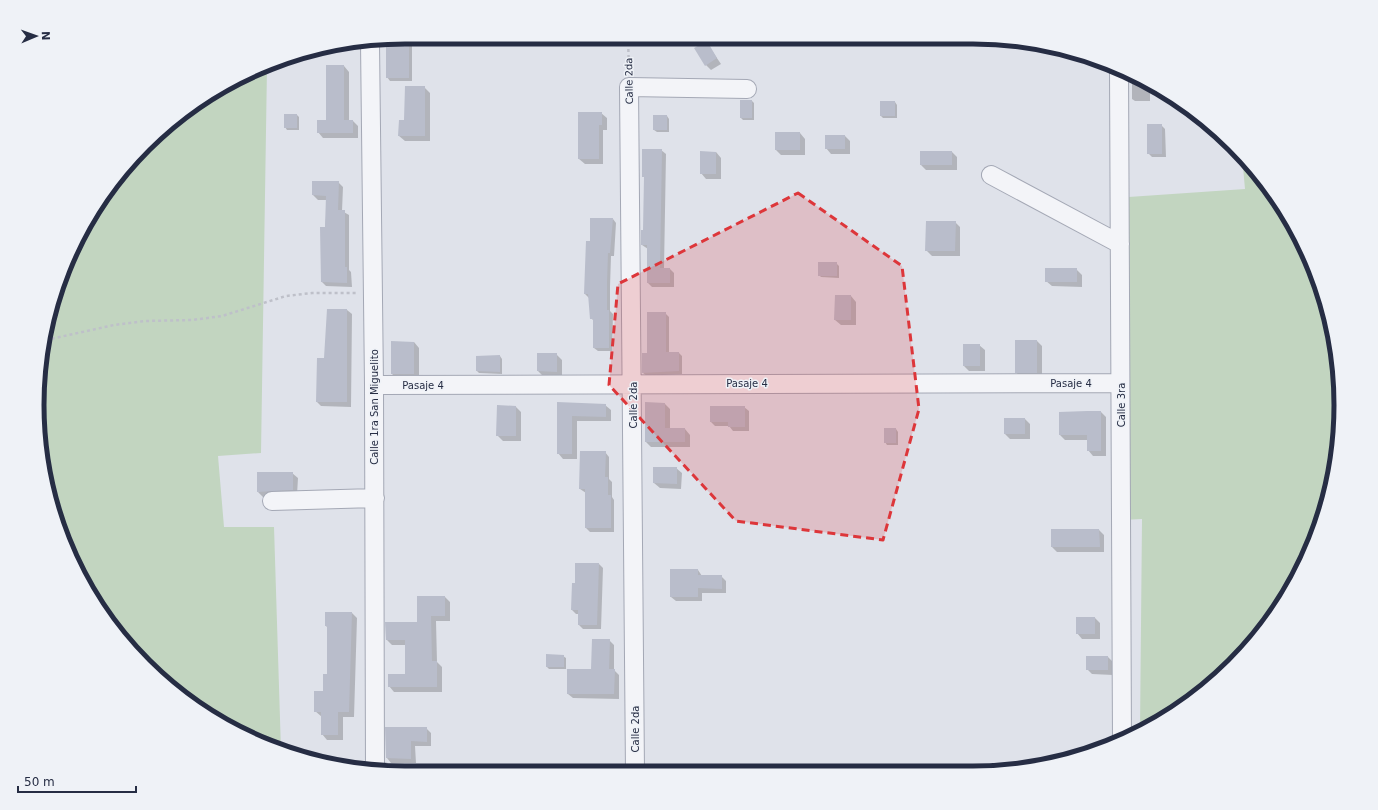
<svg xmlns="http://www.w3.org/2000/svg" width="1378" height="810" viewBox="0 0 1378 810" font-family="'DejaVu Sans',sans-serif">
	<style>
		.green { fill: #c2d5c0 }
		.shadow { fill: #0003 }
		.building { fill: #b9bdcb }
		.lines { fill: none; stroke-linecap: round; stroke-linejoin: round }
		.minor-casing { stroke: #a4a8b5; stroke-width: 20 }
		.path { stroke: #bec0c9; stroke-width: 2.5; stroke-dasharray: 3 3; stroke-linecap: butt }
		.minor { stroke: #f3f4f8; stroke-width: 18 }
		.marked { fill: #dd363a; fill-opacity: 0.2; stroke: #dd363a; stroke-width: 3; stroke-dasharray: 8 5; stroke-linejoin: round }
		.labels { text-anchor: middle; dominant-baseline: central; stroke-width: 3; stroke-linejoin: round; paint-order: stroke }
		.street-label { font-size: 10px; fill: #262d44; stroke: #eff2f7 }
		.rim { fill: none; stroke: #262d44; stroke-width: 5 }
	</style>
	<rect width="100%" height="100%" fill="#dfe2ea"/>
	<path class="green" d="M 267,67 L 261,453 L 218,456 L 224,527 L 274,527 L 281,751 L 201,711 L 113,629 L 57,524 L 37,405 L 50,310 L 99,200 L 181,113 Z
		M 1242,156 L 1279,200 L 1313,264 L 1334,333 L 1341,405 L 1334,477 L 1313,546 L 1279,609 L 1233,665 L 1157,724 L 1140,731 L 1142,519 L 1123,520 L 1114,198 L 1245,189 Z"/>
	<path class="shadow" d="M 412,37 L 412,81 L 390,81 L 387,77 L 398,46 L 398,38 Z
		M 706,42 L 721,64 L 711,70 L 706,65 Z
		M 344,66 L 349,72 L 349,121 L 353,121 L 358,126 L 358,138 L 323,138 L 318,132 L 327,121 Z
		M 1132,77 L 1150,85 L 1150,101 L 1135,101 L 1132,99 Z
		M 424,87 L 430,93 L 430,141 L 405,141 L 399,136 Z
		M 752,101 L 754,103 L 754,120 L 743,120 L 741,118 Z
		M 895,102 L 897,105 L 897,118 L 883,118 L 881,116 Z
		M 601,113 L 607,118 L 607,130 L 603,130 L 603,164 L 585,164 L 579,159 Z
		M 297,115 L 299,117 L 299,130 L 287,130 L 285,127 Z
		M 667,116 L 669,119 L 669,132 L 657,132 L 654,130 Z
		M 1161,125 L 1165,129 L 1166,157 L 1152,157 L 1148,153 Z
		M 800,133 L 805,139 L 805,155 L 781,155 L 776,150 Z
		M 826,136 L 845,136 L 850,141 L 850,154 L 831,154 L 826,148 Z
		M 661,150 L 666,154 L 664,269 L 670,269 L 674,273 L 674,287 L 652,287 L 648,283 L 648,249 L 642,245 L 644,231 L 645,178 L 643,176 Z
		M 716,152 L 721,158 L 721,179 L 706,179 L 701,173 Z
		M 952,152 L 957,157 L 957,170 L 926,170 L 921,165 Z
		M 338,182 L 343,187 L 342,211 L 349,215 L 349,270 L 351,272 L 352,287 L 326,286 L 322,282 L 327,200 L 318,200 L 313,195 Z
		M 613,219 L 616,223 L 614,256 L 611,256 L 610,287 L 610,311 L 613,314 L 612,351 L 598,351 L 594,348 L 594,321 L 591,318 L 589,298 L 585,294 L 591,242 Z
		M 955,222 L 960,227 L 960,256 L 932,256 L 926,250 Z
		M 836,263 L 839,266 L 839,278 L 821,277 L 819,275 Z
		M 1076,269 L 1082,275 L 1082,287 L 1052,286 L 1046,281 Z
		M 851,296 L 856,302 L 856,325 L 841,325 L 835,320 Z
		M 347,310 L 352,314 L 351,407 L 321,406 L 317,402 L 325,359 Z
		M 665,313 L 669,317 L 669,353 L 679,353 L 682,356 L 682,374 L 647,376 L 643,373 L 648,354 Z
		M 1037,341 L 1042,346 L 1042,378 L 1021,378 L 1016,372 Z
		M 392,342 L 414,342 L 419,348 L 419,379 L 397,379 L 392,374 Z
		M 979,345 L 985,350 L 985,371 L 969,371 L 964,366 Z
		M 538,354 L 556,354 L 562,360 L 562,376 L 543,376 L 538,371 Z
		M 500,356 L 502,359 L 502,374 L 479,373 L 477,371 L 477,357 Z
		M 558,403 L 605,405 L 611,410 L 611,421 L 577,421 L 577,459 L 563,459 L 558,453 Z
		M 665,404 L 670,409 L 670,429 L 685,429 L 690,435 L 690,447 L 651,447 L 646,442 Z
		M 498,406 L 516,407 L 521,412 L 521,441 L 503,441 L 497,435 Z
		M 744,407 L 749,411 L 749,431 L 733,431 L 729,426 L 715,426 L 711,422 Z
		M 1101,412 L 1106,417 L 1106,456 L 1093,456 L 1088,450 L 1088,440 L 1065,440 L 1060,435 Z
		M 1025,419 L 1030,424 L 1030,439 L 1010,439 L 1005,434 Z
		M 885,429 L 896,429 L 898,432 L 898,445 L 887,445 L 885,442 Z
		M 605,452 L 609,457 L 609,479 L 612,482 L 612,497 L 614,500 L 614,532 L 590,532 L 586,528 L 586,493 L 580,489 Z
		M 654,468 L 676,468 L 682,473 L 681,489 L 660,488 L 654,483 Z
		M 292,473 L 298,478 L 297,495 L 263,497 L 258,492 Z
		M 1099,530 L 1104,535 L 1104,552 L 1057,552 L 1052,547 Z
		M 599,564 L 603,568 L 601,629 L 583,629 L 579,625 L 579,614 L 576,614 L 572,610 L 576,584 Z
		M 698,570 L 702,576 L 721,576 L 726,581 L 726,593 L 702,593 L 702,601 L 676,601 L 671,597 Z
		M 445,597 L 450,602 L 450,621 L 436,621 L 437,662 L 442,667 L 442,692 L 394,692 L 389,686 L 406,675 L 406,645 L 392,645 L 387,640 L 418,623 Z
		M 352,613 L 357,618 L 354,717 L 343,717 L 343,740 L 327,740 L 322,734 L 322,717 L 315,711 L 324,692 L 328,675 L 328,628 L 326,626 Z
		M 1095,618 L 1100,623 L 1100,639 L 1082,639 L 1077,633 Z
		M 609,640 L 614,645 L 614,670 L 619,675 L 619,699 L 573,698 L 568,694 L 592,670 Z
		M 563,656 L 566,658 L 566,669 L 549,669 L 547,667 Z
		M 1108,657 L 1113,662 L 1113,675 L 1092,674 L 1087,669 Z
		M 386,728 L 426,728 L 431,733 L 431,746 L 415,746 L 416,763 L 391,763 L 387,758 Z
		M 597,765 L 613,765 L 618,772 L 597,772 Z"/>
	<path class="building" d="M 707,41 L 717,58 L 705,66 L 694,48 Z
		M 386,45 L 409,45 L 409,78 L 386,78 Z
		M 326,65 L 344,65 L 344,120 L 353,120 L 353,133 L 317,133 L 317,120 L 326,120 Z
		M 405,86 L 425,86 L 425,136 L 398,136 L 399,120 L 404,120 Z
		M 740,100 L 752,100 L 752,118 L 740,118 Z
		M 880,101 L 895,101 L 895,116 L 880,116 Z
		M 578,112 L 602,112 L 602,125 L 599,125 L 599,159 L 578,159 Z
		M 284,114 L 297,114 L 297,128 L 284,128 Z
		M 653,115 L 667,115 L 667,130 L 653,130 Z
		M 1147,124 L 1162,124 L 1162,154 L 1147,154 Z
		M 775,132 L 800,132 L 800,150 L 775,150 Z
		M 825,135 L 845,135 L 845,149 L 825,149 Z
		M 642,149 L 662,149 L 660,268 L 670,268 L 670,283 L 647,283 L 647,245 L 641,245 L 641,230 L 643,230 L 644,177 L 642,177 Z
		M 700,151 L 716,152 L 716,174 L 700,174 Z
		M 920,151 L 952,151 L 952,165 L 920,165 Z
		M 312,181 L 339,181 L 338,210 L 345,210 L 345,267 L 347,267 L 347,283 L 321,282 L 320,227 L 325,227 L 326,196 L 312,195 Z
		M 590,218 L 613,218 L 610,253 L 608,253 L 607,283 L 607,310 L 609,310 L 609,348 L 593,348 L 593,319 L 590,319 L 588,294 L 584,294 L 586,241 L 590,241 Z
		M 926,221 L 956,221 L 955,251 L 925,251 Z
		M 818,262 L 837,262 L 837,276 L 818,276 Z
		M 1045,268 L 1077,268 L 1077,282 L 1045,282 Z
		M 835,295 L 851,295 L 851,320 L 834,320 Z
		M 327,309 L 347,309 L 347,402 L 316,402 L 317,358 L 324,358 Z
		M 647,312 L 666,312 L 666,352 L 679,352 L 679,371 L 642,373 L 642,353 L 647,353 Z
		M 1015,340 L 1037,340 L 1037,373 L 1015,373 Z
		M 391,341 L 414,342 L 414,374 L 391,374 Z
		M 963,344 L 980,344 L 980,366 L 963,366 Z
		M 537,353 L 557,353 L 557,372 L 537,371 Z
		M 500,355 L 500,372 L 476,371 L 476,356 Z
		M 557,402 L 606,404 L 606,417 L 572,416 L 572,454 L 557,454 Z
		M 645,402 L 665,403 L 665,428 L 685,428 L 685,442 L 645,442 Z
		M 497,405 L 516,406 L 516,436 L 496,436 Z
		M 710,406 L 745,406 L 745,427 L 728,427 L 728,422 L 710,422 Z
		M 1087,411 L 1101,411 L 1101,451 L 1087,451 L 1087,435 L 1059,435 L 1059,412 Z
		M 1004,418 L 1025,418 L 1025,434 L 1004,434 Z
		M 884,428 L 896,428 L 896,443 L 884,443 Z
		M 580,451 L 606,451 L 605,477 L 608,477 L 608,495 L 611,495 L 611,528 L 585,528 L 585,489 L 579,489 Z
		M 653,467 L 677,467 L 677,484 L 653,483 Z
		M 257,472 L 293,472 L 293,490 L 257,492 Z
		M 1051,529 L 1099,529 L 1100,547 L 1051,547 Z
		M 575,563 L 599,563 L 597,625 L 578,625 L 578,610 L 571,610 L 572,583 L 575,583 Z
		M 670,569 L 698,569 L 698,575 L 722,575 L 722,589 L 698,588 L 698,597 L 670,597 Z
		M 417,596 L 445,596 L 445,616 L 431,616 L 432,661 L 437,661 L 437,687 L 388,687 L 388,674 L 405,674 L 405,640 L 386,640 L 385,622 L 417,622 Z
		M 325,612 L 352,612 L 349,712 L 338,712 L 338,735 L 321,735 L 321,712 L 314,712 L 314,691 L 323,691 L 323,674 L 327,674 L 327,626 L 325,626 Z
		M 1076,617 L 1095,617 L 1095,634 L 1076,634 Z
		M 592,639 L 610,639 L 609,669 L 615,669 L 614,694 L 567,694 L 567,669 L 591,669 Z
		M 546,654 L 564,655 L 564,667 L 546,667 Z
		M 1086,656 L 1108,656 L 1108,670 L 1086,670 Z
		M 385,727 L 427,727 L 427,742 L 411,741 L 411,759 L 386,758 Z"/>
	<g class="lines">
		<defs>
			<path id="minor" d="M 370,43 L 374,385 L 375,771
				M 1119,70 L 1122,740
				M 991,175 L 1120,244
				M 374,385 L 1120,383
				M 272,501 L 375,498
				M 635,772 L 629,87 L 747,89"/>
		</defs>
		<use href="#minor" class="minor-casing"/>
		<path class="path" d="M 628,37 L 629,71
			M 46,340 L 114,325 L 145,321 L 192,320 L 222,316 L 286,296 L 312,293 L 357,293"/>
		<use href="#minor" class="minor"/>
	</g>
	<path class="marked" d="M 798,193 L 902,266 L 919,409 L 883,540 L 736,521 L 609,385 L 618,284 Z"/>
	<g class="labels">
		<g class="street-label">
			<text transform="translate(629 81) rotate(-91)">Calle 2da</text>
			<text x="747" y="383">Pasaje 4</text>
			<text x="1071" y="383">Pasaje 4</text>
			<text x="423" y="385">Pasaje 4</text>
			<text transform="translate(633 405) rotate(-90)">Calle 2da</text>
			<text transform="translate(1121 405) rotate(-90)">Calle 3ra</text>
			<text transform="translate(374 407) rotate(-90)">Calle 1ra San Miguelito</text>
			<text transform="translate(635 729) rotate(-90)">Calle 2da</text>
		</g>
	</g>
	<path d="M0 0H1378V810H0ZM405 44H973A361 361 0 0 1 1334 405V405A361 361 0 0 1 973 766H405A361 361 0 0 1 44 405V405A361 361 0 0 1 405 44Z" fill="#eff2f7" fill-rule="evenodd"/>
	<path class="rim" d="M405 44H973A361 361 0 0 1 1334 405V405A361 361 0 0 1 973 766H405A361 361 0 0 1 44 405V405A361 361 0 0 1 405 44Z"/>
	<g transform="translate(36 36) rotate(88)" stroke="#eff2f7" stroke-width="3" paint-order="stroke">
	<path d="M0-3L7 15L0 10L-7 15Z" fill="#262d44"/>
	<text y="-6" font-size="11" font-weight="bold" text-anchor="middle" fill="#262d44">N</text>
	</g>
	<path d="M18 786v6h118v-6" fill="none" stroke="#262d44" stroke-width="2"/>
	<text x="24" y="786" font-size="12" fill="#262d44" stroke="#eff2f7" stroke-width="3" paint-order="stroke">50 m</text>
</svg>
